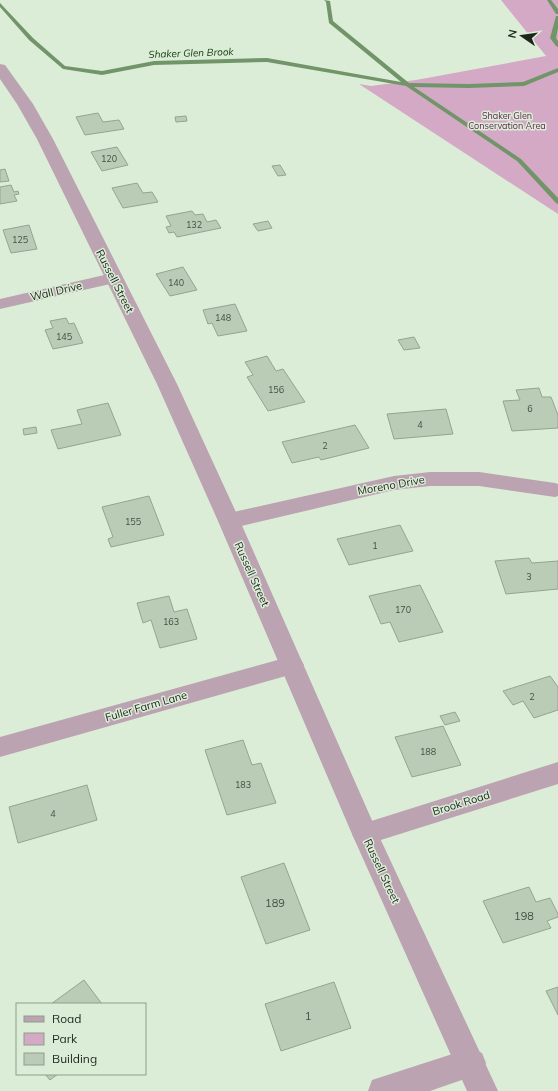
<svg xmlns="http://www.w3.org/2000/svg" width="558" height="1091" viewBox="0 0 558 1091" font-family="Mulish,sans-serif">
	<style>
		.green { fill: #d4a9c5 }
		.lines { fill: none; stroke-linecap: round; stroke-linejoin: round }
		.stream { fill: #719569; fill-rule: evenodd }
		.building { fill: #baccb6; stroke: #93a48f }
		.minor { fill: #bba3b2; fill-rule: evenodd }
		.tertiary { fill: #bba3b2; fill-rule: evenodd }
		.labels { text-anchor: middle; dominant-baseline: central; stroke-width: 3; stroke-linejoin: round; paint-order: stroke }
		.far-park-label { font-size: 9px; fill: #60234f; stroke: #dbedd7 }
		.number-label { font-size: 9px; fill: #454f43 }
		.far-water-label { font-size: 10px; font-style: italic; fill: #123709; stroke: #dbedd7 }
		.street-label { font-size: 11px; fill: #1e251d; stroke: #dbedd7 }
		.near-number-label { font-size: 11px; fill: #454f43 }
	</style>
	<rect width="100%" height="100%" fill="#dbedd7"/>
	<path class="green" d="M 501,0 L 558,0 L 558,214 L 359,84 L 371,86 L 416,80 L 546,56 Z"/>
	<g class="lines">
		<path class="stream" d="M 324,0 L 330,1 L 333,21 L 409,83 L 469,84 L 523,82 L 558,68 L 558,72 L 524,86 L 469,88 L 414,87 L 521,159 L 558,198 L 558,204 L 556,203 L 517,161 L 406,86 L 267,62 L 154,65 L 102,75 L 63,69 L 29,40 L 0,7 L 0,3 L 33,38 L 65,66 L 102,71 L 154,61 L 267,58 L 401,82 L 329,23 L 326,2 Z
			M 547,0 L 551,0 L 558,9 L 558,14 L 556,14 Z
			M 556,16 L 558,16 L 558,28 L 556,38 L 558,41 L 558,47 L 556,46 L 550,38 Z"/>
	</g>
	<path class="building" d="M 98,113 L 103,122 L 119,120 L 124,129 L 85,135 L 76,117 Z
		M 186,116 L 187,121 L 176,122 L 175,117 Z
		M 117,147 L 128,165 L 102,171 L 91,152 Z
		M 280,165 L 286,175 L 278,176 L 272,166 Z
		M 5,169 L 9,181 L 0,182 L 0,170 Z
		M 137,183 L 143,193 L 152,192 L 158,202 L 123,208 L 112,188 Z
		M 11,185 L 14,192 L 18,191 L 19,194 L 14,195 L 17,201 L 0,204 L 0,187 Z
		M 192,211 L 195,215 L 203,214 L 207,222 L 216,220 L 221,228 L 177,237 L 174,232 L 169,233 L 166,227 L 171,226 L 166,216 Z
		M 268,221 L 272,228 L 258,231 L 253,224 Z
		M 29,225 L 37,249 L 11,253 L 3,230 Z
		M 183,267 L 197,290 L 170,296 L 156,274 Z
		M 235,304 L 247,331 L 218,336 L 212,323 L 208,324 L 203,310 Z
		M 66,318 L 69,324 L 74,323 L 83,343 L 53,349 L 45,330 L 53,328 L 50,321 Z
		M 414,337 L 420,348 L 404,350 L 398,340 Z
		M 267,356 L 276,371 L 283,369 L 305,402 L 268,411 L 247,377 L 253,375 L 245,362 Z
		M 539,388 L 542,397 L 551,397 L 558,415 L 558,428 L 512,431 L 503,401 L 520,400 L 516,390 Z
		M 108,403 L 121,435 L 58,449 L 51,430 L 82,424 L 77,410 Z
		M 446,409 L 453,434 L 394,439 L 387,414 Z
		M 355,425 L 369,448 L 321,460 L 319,457 L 292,463 L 282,442 Z
		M 36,427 L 37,433 L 24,435 L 23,429 Z
		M 149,496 L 164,535 L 111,547 L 108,539 L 113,537 L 102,507 Z
		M 400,525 L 413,551 L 349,565 L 337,539 Z
		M 529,558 L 532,563 L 558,561 L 558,589 L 506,594 L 495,561 Z
		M 420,585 L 443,632 L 399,642 L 390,622 L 381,624 L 369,596 Z
		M 169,596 L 174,612 L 187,609 L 197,639 L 160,648 L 151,620 L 143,623 L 137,603 Z
		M 550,676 L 558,687 L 558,710 L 534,718 L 523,701 L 513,705 L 503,691 Z
		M 455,712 L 460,721 L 445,725 L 440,716 Z
		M 443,726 L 461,765 L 412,777 L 395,737 Z
		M 243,740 L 252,765 L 261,763 L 276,803 L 227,815 L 205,750 Z
		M 87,785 L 97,820 L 18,843 L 9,807 Z
		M 284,863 L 310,930 L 266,944 L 241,877 Z
		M 529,887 L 536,902 L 550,898 L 558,914 L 558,917 L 547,921 L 551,928 L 503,943 L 483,901 Z
		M 84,980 L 102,1004 L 51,1004 Z
		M 334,982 L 351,1028 L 281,1051 L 265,1004 Z
		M 558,987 L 558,1015 L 546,991 Z
		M 45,1074 L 58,1074 L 50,1080 Z"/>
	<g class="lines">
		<path class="minor" d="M 113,273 L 119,274 L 122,278 L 119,282 L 0,309 L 0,299 Z
			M 430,472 L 479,472 L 555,483 L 558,484 L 558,496 L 555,497 L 479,486 L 430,486 L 394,490 L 229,529 L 221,526 L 218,521 L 221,516 L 229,513 L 394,476 Z
			M 292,656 L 300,658 L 304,665 L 300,672 L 0,757 L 0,737 Z
			M 558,762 L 558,784 L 365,845 L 356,842 L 352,834 L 356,826 L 365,823 Z
			M 471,1048 L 482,1053 L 486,1063 L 482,1073 L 430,1091 L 368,1091 L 372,1080 Z"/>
		<path class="tertiary" d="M 0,64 L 5,65 L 33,104 L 53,139 L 177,384 L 240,521 L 378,834 L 498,1091 L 467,1091 L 352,834 L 218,521 L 157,384 L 37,139 L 17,104 L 0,79 Z"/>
	</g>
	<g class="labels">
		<g class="far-park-label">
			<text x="507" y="115">Shaker Glen<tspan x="507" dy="10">Conservation Area</tspan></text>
		</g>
		<g class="number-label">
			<text x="109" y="158">120</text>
			<text x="194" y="224">132</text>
			<text x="20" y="239">125</text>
			<text x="176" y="282">140</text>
			<text x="223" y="317">148</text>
			<text x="64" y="336">145</text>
			<text x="276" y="389">156</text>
			<text x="530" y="408">6</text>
			<text x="420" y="424">4</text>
			<text x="325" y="445">2</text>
			<text x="133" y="521">155</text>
			<text x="375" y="545">1</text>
			<text x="529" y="576">3</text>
			<text x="403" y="609">170</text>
			<text x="171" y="621">163</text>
			<text x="532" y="696">2</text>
			<text x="428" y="751">188</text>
			<text x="243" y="784">183</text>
			<text x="53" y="813">4</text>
		</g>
		<g class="far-water-label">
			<text transform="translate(191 53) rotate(-2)">Shaker Glen Brook</text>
		</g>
		<g class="street-label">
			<text transform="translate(115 281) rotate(63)">Russell Street</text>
			<text transform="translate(56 291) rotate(-13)">Wall Drive</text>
			<text transform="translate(391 485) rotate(-10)">Moreno Drive</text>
			<text transform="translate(252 574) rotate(66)">Russell Street</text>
			<text transform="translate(146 706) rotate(-16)">Fuller Farm Lane</text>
			<text transform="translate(461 803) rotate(-17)">Brook Road</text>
			<text transform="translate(382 871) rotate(65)">Russell Street</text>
		</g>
		<g class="near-number-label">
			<text x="275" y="903">189</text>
			<text x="524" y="916">198</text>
			<text x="308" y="1016">1</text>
		</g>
	</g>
	<rect x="16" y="1003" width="130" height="72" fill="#dbedd7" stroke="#8f9d8d"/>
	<rect x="24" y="1016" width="20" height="6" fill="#bba3b2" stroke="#8f9d8d"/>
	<text x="52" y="1023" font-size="12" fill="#1e251d">Road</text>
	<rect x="24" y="1033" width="20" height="12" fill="#d4a9c5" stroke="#8f9d8d"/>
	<text x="52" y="1043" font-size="12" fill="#1e251d">Park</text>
	<rect x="24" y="1053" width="20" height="12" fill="#baccb6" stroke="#8f9d8d"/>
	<text x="52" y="1063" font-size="12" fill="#1e251d">Building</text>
	<g transform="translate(522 36) rotate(283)" stroke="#dbedd7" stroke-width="3" paint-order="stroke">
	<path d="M0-3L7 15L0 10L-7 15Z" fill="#1e251d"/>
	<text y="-6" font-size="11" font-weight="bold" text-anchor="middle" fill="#1e251d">N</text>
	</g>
</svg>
